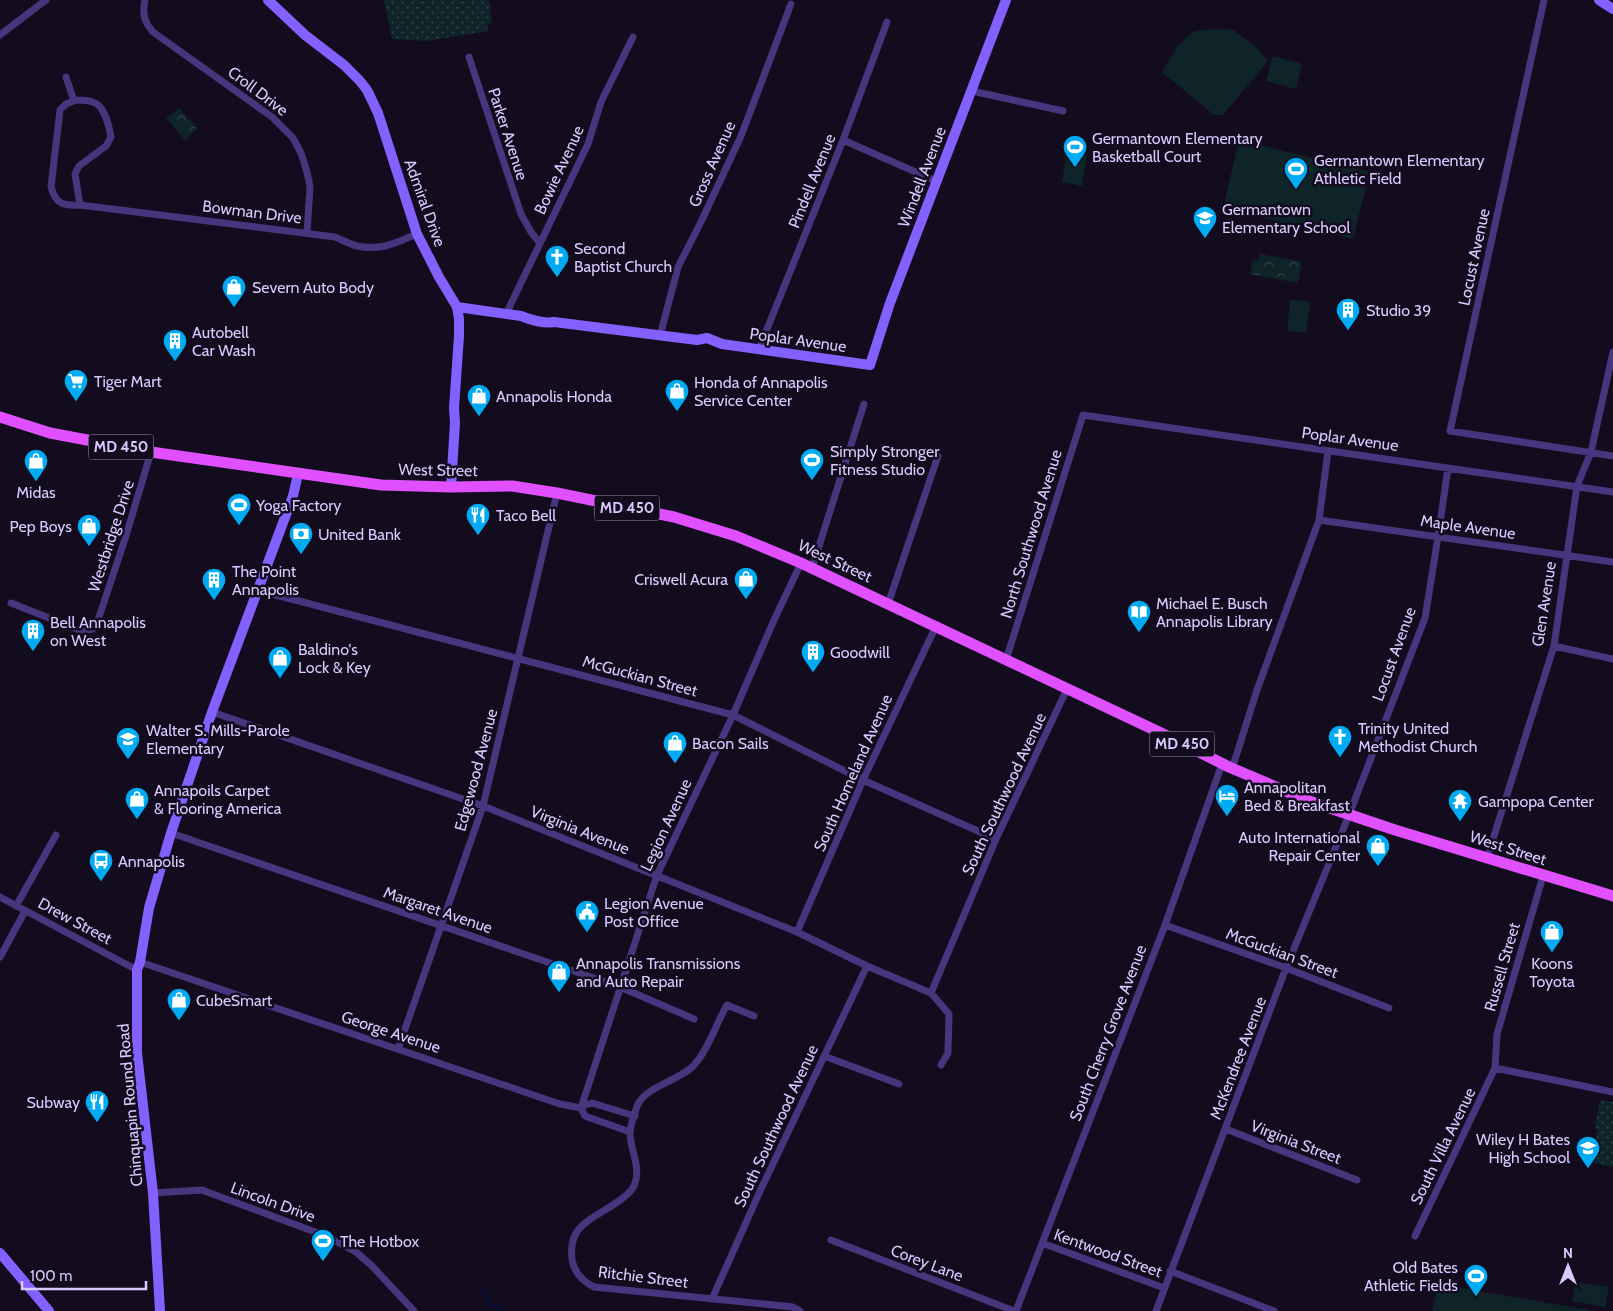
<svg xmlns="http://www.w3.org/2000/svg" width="1613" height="1311" viewBox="0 0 1613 1311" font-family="Cabin,sans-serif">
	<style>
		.grass { fill: url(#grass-dots) }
		.park { fill: url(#park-crowns) }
		.pitch { fill: #0f2428 }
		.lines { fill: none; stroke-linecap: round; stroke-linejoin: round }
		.stream { stroke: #08113b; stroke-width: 2.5 }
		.street { stroke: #47367e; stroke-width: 7 }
		.secondary { stroke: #8460ff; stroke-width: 10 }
		.primary { stroke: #e150ff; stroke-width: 11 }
		.labels { text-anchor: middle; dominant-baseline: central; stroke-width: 5; stroke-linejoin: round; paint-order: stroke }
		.shield { fill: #130c1e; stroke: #9e90bc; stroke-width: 1 }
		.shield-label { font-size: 15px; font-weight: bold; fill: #dac9ff }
		.street-label { font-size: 16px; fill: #dac9ff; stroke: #130c1e }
		.poi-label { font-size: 16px; fill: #dac9ff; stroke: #130c1e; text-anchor: start }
	</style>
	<defs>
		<pattern id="grass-dots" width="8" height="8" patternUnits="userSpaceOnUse" patternTransform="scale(1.25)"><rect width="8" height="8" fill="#0f2428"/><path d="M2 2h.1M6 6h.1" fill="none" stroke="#314248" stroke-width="1.8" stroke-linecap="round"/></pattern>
		<pattern id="park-crowns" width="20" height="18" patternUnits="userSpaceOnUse" patternTransform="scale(1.25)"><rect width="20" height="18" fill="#0f2428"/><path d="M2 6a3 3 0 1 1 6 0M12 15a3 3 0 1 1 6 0" fill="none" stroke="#314248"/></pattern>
	</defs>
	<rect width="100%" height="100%" fill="#130c1e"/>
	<path class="grass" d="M 384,0 L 489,0 L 492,22 L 487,25 L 488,31 L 427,41 L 392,39 Z
		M 1600,1100 L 1613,1102 L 1613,1167 L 1588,1162 L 1590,1152 L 1593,1153 L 1598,1130 L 1595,1128 Z"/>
	<path class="park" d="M 179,108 L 197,128 L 185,140 L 166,118 Z
		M 1260,254 L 1302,262 L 1298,283 L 1250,274 L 1253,260 L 1258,261 Z"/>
	<path class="pitch" d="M 1216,29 L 1233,30 L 1253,44 L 1268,61 L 1223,115 L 1214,115 L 1162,72 L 1178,45 L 1194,31 Z
		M 1273,56 L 1302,64 L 1296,89 L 1266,81 Z
		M 1239,140 L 1370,172 L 1353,239 L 1223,208 Z
		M 1067,150 L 1087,154 L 1082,186 L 1062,182 Z
		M 1290,299 L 1310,302 L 1306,333 L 1287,331 Z
		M 1576,1282 L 1609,1287 L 1605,1307 L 1572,1301 Z
		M 1439,1284 L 1594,1311 L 1432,1311 Z"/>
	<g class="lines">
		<path class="stream" d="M 483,1291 L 490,1302 L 501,1311"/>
		<path class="street" d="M 145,0 C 142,13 144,22 153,32 L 272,117 L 293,138 L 301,153 L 307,172 L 310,187 L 307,233
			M 1544,0 L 1450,431 L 1613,456
			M 0,35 L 46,0
			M 469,57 L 521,214 L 531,232 L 540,243
			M 66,77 L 74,101
			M 972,91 L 1063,111
			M 76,100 C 81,100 88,100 93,102 C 105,106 109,126 111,137 L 106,146 L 79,166 L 75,174 L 80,205 C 62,206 56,204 51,187 L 60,110 L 66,104 Z
			M 843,140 L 936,181
			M 80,205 L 335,237 C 342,240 349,244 357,246 C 380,251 396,243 417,234
			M 506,314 L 588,144 L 601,102 L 633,37
			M 660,336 L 678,267 L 701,222 L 741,136 L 791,4
			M 759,349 L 843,140 L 887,22
			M 1319,520 L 1613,562
			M 812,568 L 864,404
			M 257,590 L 733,715 L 863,780 L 996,839
			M 11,603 L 82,631 L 93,629 L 97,623 L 125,539 L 151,452
			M 888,604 L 938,456
			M 1554,646 L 1613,659
			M 1006,660 L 1083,415 L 1613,492
			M 212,712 L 483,806 L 797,932 L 867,966 L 931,993 L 949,1014 L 948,1053 L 941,1065
			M 1232,769 L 1257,690 L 1319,520 L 1328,451
			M 171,833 L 620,987 L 694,1019
			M 1487,858 L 1554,646 L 1577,486 L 1591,452 L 1613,352
			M 0,897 L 137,970
			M 16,906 L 56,835
			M 1165,925 L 1286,968 L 1389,1008
			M 797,932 L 863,780 L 936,626
			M 0,957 L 25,911
			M 140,962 L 560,1104 L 581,1108
			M 931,993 L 996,839 L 1067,689
			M 754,1016 L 727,1005 C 717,1022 706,1055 691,1068 C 676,1081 647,1087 638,1104 C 636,1109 630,1127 630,1133 C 630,1150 642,1168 634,1186 C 632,1190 628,1194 624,1197 C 601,1217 567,1220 572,1259 C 574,1273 582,1281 594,1287 L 793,1307 L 800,1311
			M 398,1049 L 483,806 L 557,493
			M 824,1056 L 899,1084
			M 1495,1068 L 1613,1092
			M 582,1106 L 592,1103 L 635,1116
			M 581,1108 L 657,875 L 733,715 L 774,620 L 801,563
			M 581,1108 L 585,1116 L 630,1132
			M 1226,1129 L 1357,1180
			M 153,1193 L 202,1190 L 326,1236 L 356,1252 L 371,1265 L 414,1311
			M 1415,1236 L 1495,1068 L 1497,1034 L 1543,876
			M 831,1240 L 1014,1311
			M 1042,1243 L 1164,1288
			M 1170,1271 L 1274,1311
			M 712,1299 L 761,1189 L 867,966
			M 1016,1311 L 1165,925 L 1222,764
			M 1156,1311 L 1286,968 L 1349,815 L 1425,618 L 1438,537 L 1448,468"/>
		<path class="secondary" d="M 268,0 L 305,35 L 344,65 L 360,81 L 367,90 L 378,113 L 417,234 L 439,277 L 457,307 L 459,319 L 459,336 L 454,408 L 455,423 L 451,487
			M 1599,0 L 1613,9
			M 457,307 L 521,316 C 531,320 543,324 554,322 L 697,340 L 707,338 L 722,344 L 870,365 L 890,303 L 1006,0
			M 0,1253 L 49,1311
			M 160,1311 L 153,1193 L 137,1053 L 137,970 L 140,962 L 149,908 L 171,833 L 212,712 L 293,496 L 298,474"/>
		<path class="primary" d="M 0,417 L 50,433 L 151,452 L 381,485 L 451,487 L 512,486 L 557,493 L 674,517 L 736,536 L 801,563 L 1161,733 L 1229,767 L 1309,801 L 1395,830 L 1613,896"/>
	</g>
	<defs>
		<symbol id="stadium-pin" viewBox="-11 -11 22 30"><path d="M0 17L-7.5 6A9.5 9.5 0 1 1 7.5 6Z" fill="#00abf4" stroke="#130c1e"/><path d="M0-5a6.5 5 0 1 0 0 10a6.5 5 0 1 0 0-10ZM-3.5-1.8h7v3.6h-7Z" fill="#fff"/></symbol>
		<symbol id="school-pin" viewBox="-11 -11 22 30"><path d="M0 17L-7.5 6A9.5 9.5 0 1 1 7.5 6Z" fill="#00abf4" stroke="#130c1e"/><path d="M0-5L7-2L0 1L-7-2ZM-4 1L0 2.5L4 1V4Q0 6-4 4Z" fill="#fff"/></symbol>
		<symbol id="church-pin" viewBox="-11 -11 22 30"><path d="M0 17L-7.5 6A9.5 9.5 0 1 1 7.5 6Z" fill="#00abf4" stroke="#130c1e"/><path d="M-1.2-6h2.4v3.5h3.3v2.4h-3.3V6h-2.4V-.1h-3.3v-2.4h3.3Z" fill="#fff"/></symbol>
		<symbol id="shop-pin" viewBox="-11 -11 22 30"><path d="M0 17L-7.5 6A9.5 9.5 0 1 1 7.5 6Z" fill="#00abf4" stroke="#130c1e"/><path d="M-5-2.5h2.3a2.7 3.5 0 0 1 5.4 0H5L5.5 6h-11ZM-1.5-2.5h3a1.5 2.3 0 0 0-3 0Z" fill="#fff"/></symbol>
		<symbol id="building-pin" viewBox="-11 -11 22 30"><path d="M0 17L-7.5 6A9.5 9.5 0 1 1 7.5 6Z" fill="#00abf4" stroke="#130c1e"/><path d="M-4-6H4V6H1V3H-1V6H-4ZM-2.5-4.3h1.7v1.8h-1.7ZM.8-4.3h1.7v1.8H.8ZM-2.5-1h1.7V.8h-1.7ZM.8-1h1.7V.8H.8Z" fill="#fff"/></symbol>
		<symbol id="supermarket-pin" viewBox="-11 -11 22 30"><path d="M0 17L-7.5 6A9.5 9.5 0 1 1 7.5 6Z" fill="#00abf4" stroke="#130c1e"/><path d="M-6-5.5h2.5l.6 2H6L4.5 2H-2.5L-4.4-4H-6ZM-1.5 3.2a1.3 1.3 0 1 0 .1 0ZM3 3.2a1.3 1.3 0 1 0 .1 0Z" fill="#fff"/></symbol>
		<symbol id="restaurant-pin" viewBox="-11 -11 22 30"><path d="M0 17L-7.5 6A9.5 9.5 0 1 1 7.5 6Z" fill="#00abf4" stroke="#130c1e"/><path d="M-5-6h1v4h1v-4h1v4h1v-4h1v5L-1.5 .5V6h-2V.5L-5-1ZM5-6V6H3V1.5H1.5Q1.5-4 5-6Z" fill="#fff"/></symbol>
		<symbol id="bank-pin" viewBox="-11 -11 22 30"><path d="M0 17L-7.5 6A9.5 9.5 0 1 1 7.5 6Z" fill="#00abf4" stroke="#130c1e"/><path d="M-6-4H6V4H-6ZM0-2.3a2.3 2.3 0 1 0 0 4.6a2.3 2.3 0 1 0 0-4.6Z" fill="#fff"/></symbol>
		<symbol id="library-pin" viewBox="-11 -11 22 30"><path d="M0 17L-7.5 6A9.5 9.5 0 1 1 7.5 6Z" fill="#00abf4" stroke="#130c1e"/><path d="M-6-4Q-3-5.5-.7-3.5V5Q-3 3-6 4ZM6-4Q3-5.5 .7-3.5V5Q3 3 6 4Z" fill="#fff"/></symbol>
		<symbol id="hotel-pin" viewBox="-11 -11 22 30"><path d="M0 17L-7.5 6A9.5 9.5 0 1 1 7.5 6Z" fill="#00abf4" stroke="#130c1e"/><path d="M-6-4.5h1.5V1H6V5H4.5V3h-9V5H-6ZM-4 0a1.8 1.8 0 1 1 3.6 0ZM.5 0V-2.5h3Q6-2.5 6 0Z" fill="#fff"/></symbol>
		<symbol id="temple-pin" viewBox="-11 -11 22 30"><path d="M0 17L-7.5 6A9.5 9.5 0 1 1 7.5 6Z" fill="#00abf4" stroke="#130c1e"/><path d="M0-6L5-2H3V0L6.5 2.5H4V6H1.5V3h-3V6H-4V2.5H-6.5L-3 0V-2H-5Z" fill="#fff"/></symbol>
		<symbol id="bus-pin" viewBox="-11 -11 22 30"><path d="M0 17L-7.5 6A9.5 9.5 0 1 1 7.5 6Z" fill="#00abf4" stroke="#130c1e"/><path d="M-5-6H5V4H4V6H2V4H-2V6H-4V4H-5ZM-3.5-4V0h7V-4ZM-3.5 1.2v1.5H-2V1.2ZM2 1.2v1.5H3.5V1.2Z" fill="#fff"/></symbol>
		<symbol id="civic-pin" viewBox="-11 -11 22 30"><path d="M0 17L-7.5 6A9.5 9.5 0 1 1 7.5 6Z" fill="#00abf4" stroke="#130c1e"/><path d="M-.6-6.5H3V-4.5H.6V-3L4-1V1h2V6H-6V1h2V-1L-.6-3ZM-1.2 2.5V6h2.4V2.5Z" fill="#fff"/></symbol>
	</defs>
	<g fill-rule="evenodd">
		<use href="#stadium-pin" x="1061" y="133" width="28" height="38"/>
		<use href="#stadium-pin" x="1282" y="155" width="28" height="38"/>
		<use href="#school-pin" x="1191" y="204" width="28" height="38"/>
		<use href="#church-pin" x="543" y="243" width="28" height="38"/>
		<use href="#shop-pin" x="220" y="273" width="28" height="38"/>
		<use href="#building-pin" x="1334" y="296" width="28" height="38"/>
		<use href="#building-pin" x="161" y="327" width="28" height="38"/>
		<use href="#supermarket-pin" x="62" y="367" width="28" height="38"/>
		<use href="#shop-pin" x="663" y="377" width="28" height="38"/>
		<use href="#shop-pin" x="465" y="382" width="28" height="38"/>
		<use href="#stadium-pin" x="798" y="446" width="28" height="38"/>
		<use href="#shop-pin" x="22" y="447" width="28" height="38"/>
		<use href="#stadium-pin" x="225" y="491" width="28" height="38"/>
		<use href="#restaurant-pin" x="464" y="501" width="28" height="38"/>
		<use href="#shop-pin" x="75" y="512" width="28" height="38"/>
		<use href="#bank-pin" x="287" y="520" width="28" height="38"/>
		<use href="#shop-pin" x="732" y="565" width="28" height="38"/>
		<use href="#building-pin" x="200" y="566" width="28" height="38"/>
		<use href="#library-pin" x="1125" y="598" width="28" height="38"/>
		<use href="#building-pin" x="19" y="617" width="28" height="38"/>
		<use href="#building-pin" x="799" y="638" width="28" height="38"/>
		<use href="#shop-pin" x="266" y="644" width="28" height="38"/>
		<use href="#church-pin" x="1326" y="723" width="28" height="38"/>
		<use href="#school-pin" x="114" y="725" width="28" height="38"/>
		<use href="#shop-pin" x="661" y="729" width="28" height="38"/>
		<use href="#hotel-pin" x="1213" y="782" width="28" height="38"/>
		<use href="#shop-pin" x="123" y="785" width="28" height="38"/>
		<use href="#temple-pin" x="1446" y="787" width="28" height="38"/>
		<use href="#shop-pin" x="1364" y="832" width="28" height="38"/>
		<use href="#bus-pin" x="87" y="847" width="28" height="38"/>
		<use href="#civic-pin" x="573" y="898" width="28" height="38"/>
		<use href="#shop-pin" x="1538" y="918" width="28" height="38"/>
		<use href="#shop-pin" x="545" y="958" width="28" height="38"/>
		<use href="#shop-pin" x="165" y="986" width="28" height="38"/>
		<use href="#restaurant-pin" x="83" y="1088" width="28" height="38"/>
		<use href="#school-pin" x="1574" y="1134" width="28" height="38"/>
		<use href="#stadium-pin" x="309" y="1227" width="28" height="38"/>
		<use href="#stadium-pin" x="1462" y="1262" width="28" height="38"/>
	</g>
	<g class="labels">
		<g class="shield">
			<rect x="88.5" y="434.5" width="65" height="25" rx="4"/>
			<rect x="594.5" y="495.5" width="65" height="25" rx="4"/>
			<rect x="1149.5" y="731.5" width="65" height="25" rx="4"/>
		</g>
		<g class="shield-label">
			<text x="121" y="447">MD 450</text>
			<text x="627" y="508">MD 450</text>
			<text x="1182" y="744">MD 450</text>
		</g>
		<g class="street-label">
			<text transform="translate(258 91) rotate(37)">Croll Drive</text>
			<text transform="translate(508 134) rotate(72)">Parker Avenue</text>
			<text transform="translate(712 164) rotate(-66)">Gross Avenue</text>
			<text transform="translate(559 170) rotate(-65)">Bowie Avenue</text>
			<text transform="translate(922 177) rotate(-69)">Windell Avenue</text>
			<text transform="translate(812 181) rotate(-68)">Pindell Avenue</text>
			<text transform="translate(425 203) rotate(70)">Admiral Drive</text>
			<text transform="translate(252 212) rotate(7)">Bowman Drive</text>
			<text transform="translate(1474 257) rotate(-78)">Locust Avenue</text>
			<text transform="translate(798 340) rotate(8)">Poplar Avenue</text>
			<text transform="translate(1350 439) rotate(8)">Poplar Avenue</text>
			<text transform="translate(438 470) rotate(1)">West Street</text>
			<text transform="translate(1468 527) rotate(8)">Maple Avenue</text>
			<text transform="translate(1031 534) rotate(-73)">North Southwood Avenue</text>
			<text transform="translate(111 536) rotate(-72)">Westbridge Drive</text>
			<text transform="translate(835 561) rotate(25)">West Street</text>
			<text transform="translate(1544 604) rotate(-81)">Glen Avenue</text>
			<text transform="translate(1394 654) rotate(-70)">Locust Avenue</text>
			<text transform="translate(640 676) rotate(15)">McGuckian Street</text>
			<text transform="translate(476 770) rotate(-75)">Edgewood Avenue</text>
			<text transform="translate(853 773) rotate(-66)">South Homeland Avenue</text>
			<text transform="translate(1004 794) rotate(-65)">South Southwood Avenue</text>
			<text transform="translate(666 825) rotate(-65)">Legion Avenue</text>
			<text transform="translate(580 830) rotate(22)">Virginia Avenue</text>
			<text transform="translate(1508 848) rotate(18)">West Street</text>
			<text transform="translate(438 910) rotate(19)">Margaret Avenue</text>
			<text transform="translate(75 921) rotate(28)">Drew Street</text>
			<text transform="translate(1282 953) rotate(20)">McGuckian Street</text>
			<text transform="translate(1502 967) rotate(-74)">Russell Street</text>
			<text transform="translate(391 1032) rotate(18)">George Avenue</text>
			<text transform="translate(1108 1033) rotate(-69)">South Cherry Grove Avenue</text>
			<text transform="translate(1238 1058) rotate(-69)">McKendree Avenue</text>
			<text transform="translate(130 1105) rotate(-95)">Chinquapin Round Road</text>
			<text transform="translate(776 1126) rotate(-65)">South Southwood Avenue</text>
			<text transform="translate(1296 1142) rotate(21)">Virginia Street</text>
			<text transform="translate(1443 1146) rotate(-64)">South Villa Avenue</text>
			<text transform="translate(273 1202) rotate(20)">Lincoln Drive</text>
			<text transform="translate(1108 1253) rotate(20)">Kentwood Street</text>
			<text transform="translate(927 1263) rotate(21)">Corey Lane</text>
			<text transform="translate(643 1277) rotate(7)">Ritchie Street</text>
		</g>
		<g class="poi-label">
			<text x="1092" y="138">Germantown Elementary<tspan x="1092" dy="18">Basketball Court</tspan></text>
			<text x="1314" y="160">Germantown Elementary<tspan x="1314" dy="18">Athletic Field</tspan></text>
			<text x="1222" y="209">Germantown<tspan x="1222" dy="18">Elementary School</tspan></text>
			<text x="574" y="248">Second<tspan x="574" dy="18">Baptist Church</tspan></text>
			<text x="252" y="287">Severn Auto Body</text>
			<text x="1366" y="310">Studio 39</text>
			<text x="192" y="332">Autobell<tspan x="192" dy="18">Car Wash</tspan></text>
			<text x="94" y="381">Tiger Mart</text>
			<text x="694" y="382">Honda of Annapolis<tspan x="694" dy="18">Service Center</tspan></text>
			<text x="496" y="396">Annapolis Honda</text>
			<text x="830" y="451">Simply Stronger<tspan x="830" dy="18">Fitness Studio</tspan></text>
			<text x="36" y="492" text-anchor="middle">Midas</text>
			<text x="256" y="505">Yoga Factory</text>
			<text x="496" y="515">Taco Bell</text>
			<text x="72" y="526" text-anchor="end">Pep Boys</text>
			<text x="318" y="534">United Bank</text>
			<text x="232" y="571">The Point<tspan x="232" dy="18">Annapolis</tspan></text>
			<text x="728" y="579" text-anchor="end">Criswell Acura</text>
			<text x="1156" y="603">Michael E. Busch<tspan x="1156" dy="18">Annapolis Library</tspan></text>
			<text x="50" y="622">Bell Annapolis<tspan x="50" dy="18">on West</tspan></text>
			<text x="298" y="649">Baldino's<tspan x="298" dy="18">Lock &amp; Key</tspan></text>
			<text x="830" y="652">Goodwill</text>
			<text x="1358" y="728">Trinity United<tspan x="1358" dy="18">Methodist Church</tspan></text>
			<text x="146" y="730">Walter S. Mills-Parole<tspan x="146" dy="18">Elementary</tspan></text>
			<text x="692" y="743">Bacon Sails</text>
			<text x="1244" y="787">Annapolitan<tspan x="1244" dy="18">Bed &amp; Breakfast</tspan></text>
			<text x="154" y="790">Annapoils Carpet<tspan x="154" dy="18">&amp; Flooring America</tspan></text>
			<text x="1478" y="801">Gampopa Center</text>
			<text x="1360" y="837" text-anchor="end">Auto International<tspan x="1360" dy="18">Repair Center</tspan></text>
			<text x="118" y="861">Annapolis</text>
			<text x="604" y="903">Legion Avenue<tspan x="604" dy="18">Post Office</tspan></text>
			<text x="576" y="963">Annapolis Transmissions<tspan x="576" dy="18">and Auto Repair</tspan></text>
			<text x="1552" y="963" text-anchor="middle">Koons<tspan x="1552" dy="18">Toyota</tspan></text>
			<text x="196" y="1000">CubeSmart</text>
			<text x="80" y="1102" text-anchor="end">Subway</text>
			<text x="1570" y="1139" text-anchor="end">Wiley H Bates<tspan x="1570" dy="18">High School</tspan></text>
			<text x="340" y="1241">The Hotbox</text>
			<text x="1458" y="1267" text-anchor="end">Old Bates<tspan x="1458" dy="18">Athletic Fields</tspan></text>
		</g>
	</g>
	<g transform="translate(1568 1266)" stroke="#130c1e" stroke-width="4" paint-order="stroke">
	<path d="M0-4L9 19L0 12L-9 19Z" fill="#dac9ff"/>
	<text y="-8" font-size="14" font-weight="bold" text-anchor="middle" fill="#dac9ff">N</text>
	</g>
	<path d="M22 1281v8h124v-8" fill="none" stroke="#dac9ff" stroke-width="2.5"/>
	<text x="30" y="1281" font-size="15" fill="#dac9ff" stroke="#130c1e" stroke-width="4" paint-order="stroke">100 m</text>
</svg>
